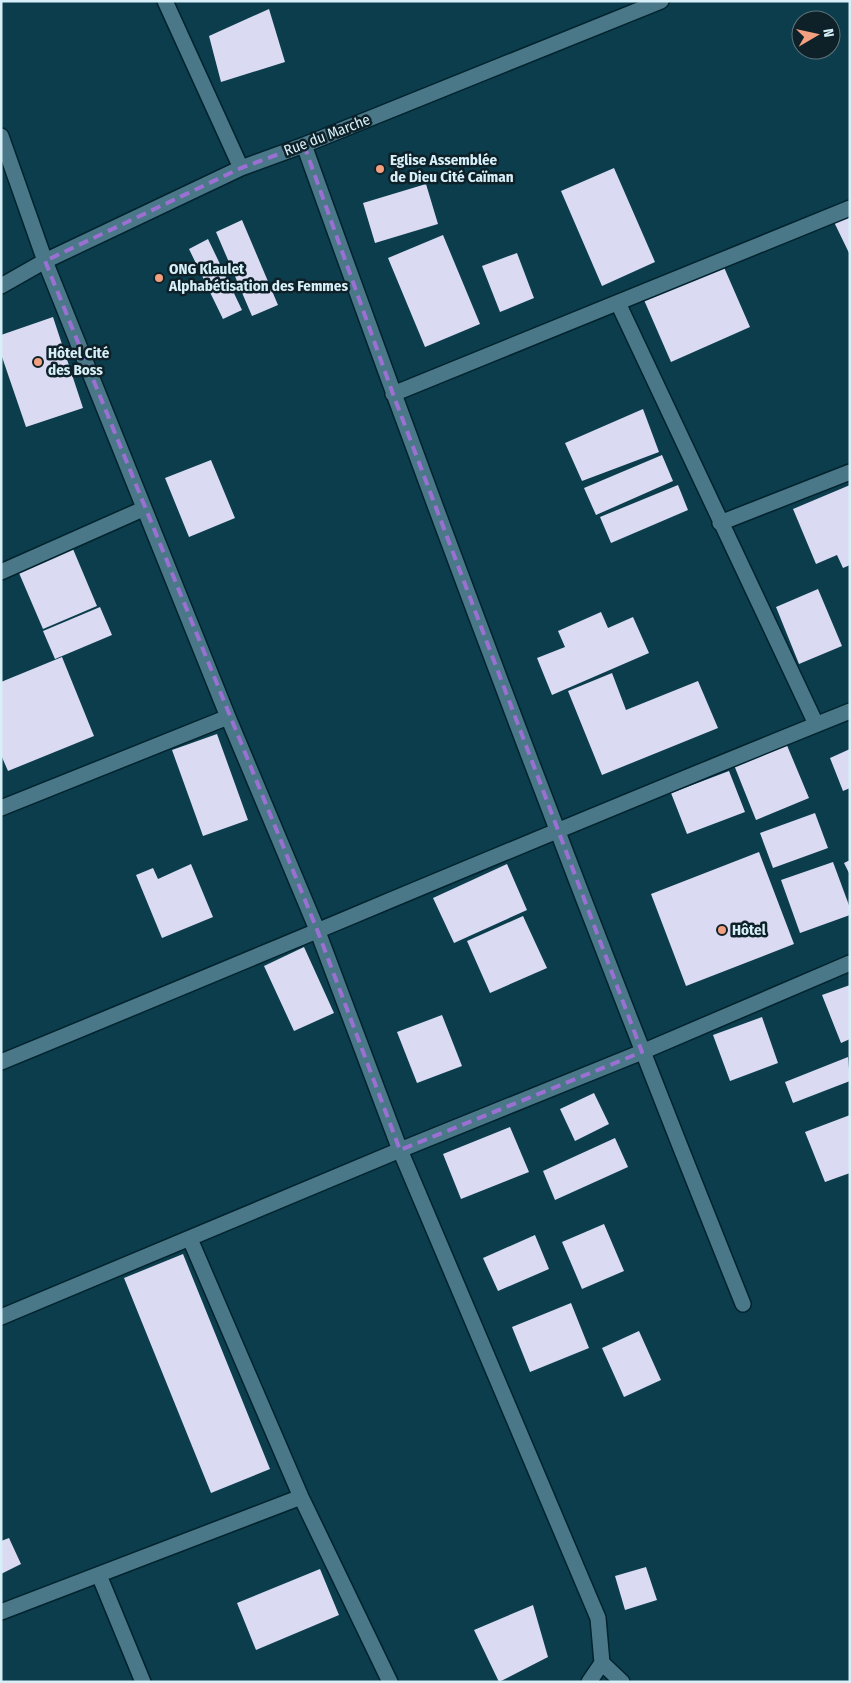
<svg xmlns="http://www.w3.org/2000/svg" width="851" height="1683" viewBox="0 0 851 1683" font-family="'Fira Sans Condensed',sans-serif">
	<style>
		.building { fill: #dadbf2 }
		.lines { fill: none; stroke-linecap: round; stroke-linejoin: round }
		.street-casing { stroke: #00232e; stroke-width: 18 }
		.street { stroke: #4a7888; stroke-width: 15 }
		.marked { fill: none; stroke: #9b70d3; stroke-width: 4; stroke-dasharray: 10 6; stroke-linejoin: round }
		.poi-dot { fill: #f2a07f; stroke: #0e2128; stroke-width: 2 }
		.labels { text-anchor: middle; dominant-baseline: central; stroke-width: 5; stroke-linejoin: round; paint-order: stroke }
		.street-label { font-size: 15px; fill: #d7eff8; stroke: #0e2128 }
		.poi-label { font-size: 15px; font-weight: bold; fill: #d7eff8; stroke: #0e2128; text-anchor: start }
	</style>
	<rect width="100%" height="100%" fill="#0c3d4c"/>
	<path class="building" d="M 269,9 L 285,62 L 221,82 L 209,36 Z
		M 614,168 L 655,262 L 602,286 L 561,191 Z
		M 426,184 L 438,224 L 375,243 L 363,203 Z
		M 850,215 L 850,255 L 834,222 Z
		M 242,220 L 278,305 L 252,316 L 216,232 Z
		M 443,235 L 480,324 L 425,347 L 388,258 Z
		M 208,239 L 242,310 L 223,319 L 189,249 Z
		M 517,253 L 534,298 L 500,312 L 482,266 Z
		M 723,265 L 750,327 L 671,362 L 644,300 Z
		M 53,317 L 83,408 L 26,427 L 1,354 L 1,335 Z
		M 643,409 L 659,452 L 582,481 L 565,443 Z
		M 662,455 L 673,481 L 596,515 L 584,488 Z
		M 211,460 L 235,518 L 189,537 L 165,478 Z
		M 678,485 L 688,510 L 611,543 L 600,517 Z
		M 850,485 L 850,565 L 843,568 L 837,555 L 816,564 L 793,509 Z
		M 73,549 L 97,606 L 43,629 L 19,573 Z
		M 818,589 L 842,646 L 799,664 L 776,607 Z
		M 100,607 L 112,635 L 55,659 L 43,631 Z
		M 601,612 L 608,628 L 633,617 L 649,653 L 552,695 L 537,658 L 565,647 L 558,631 Z
		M 62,657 L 94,736 L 8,771 L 1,755 L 1,682 Z
		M 612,673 L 626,710 L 698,681 L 718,728 L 602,775 L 568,691 Z
		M 217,734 L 248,820 L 203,836 L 172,750 Z
		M 786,743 L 809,798 L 756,820 L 734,765 Z
		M 850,749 L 850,788 L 843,791 L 830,758 Z
		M 729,771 L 745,812 L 687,834 L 671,793 Z
		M 815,813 L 828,848 L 773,868 L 760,833 Z
		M 759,852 L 794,944 L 686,986 L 651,894 Z
		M 850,860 L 850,875 L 844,863 Z
		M 833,862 L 850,908 L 850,915 L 800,933 L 781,880 Z
		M 191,864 L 213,917 L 162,938 L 136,875 L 153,868 L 158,879 Z
		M 507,864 L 527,910 L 454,943 L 433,898 Z
		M 523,916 L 547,968 L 490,993 L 467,941 Z
		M 304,947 L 334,1013 L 294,1031 L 264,966 Z
		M 850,985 L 850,1039 L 841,1043 L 822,995 Z
		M 442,1015 L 462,1066 L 417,1083 L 397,1032 Z
		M 762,1017 L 778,1063 L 730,1081 L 713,1035 Z
		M 848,1057 L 850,1081 L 793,1103 L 785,1082 Z
		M 594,1093 L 609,1124 L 575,1141 L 560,1109 Z
		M 850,1115 L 850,1173 L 825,1182 L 805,1132 Z
		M 510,1127 L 529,1172 L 461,1199 L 443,1154 Z
		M 615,1138 L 628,1167 L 555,1200 L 543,1171 Z
		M 604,1224 L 624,1271 L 582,1289 L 562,1242 Z
		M 535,1235 L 549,1269 L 498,1291 L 483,1258 Z
		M 183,1254 L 270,1469 L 211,1493 L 124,1278 Z
		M 571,1303 L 589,1348 L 530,1372 L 512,1327 Z
		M 639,1331 L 661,1380 L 624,1397 L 602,1348 Z
		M 9,1538 L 21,1564 L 1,1574 L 1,1541 Z
		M 646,1567 L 657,1600 L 625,1610 L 615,1576 Z
		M 320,1569 L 339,1615 L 256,1650 L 237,1603 Z
		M 533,1605 L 548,1657 L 499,1682 L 474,1630 Z"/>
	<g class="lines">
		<defs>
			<path id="street" d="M 165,1 L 241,168
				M 1,136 L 45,261 L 228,717 L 318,932 L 400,1150 L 598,1618 L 602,1663 L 589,1682
				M 304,145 C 443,534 589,921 743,1304
				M 1,286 L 45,261 L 241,168 L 304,145 L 661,1
				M 618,303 L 816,724
				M 393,394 L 850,208
				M 720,523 L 850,472
				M 1,572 L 143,509
				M 1,808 L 228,717
				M 1,1062 C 284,946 566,825 850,711
				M 190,1239 L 301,1497 L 390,1682
				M 1,1317 L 400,1150 L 642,1052 L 850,963
				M 99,1575 L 143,1682
				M 1,1612 L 301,1497
				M 602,1663 L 622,1682"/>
		</defs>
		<use href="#street" class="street-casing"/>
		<use href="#street" class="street"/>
	</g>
	<path class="marked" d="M 304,145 L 393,394 L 642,1052 L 400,1150 L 318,932 L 45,261 L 241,168 Z"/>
	<g class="poi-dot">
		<circle cx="380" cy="169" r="5"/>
		<circle cx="159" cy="278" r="5"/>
		<circle cx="38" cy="362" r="5"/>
		<circle cx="722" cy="930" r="5"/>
	</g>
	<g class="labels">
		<g class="street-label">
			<text transform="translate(327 135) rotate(-21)">Rue du Marche</text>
		</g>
		<g class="poi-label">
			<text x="390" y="160">Eglise Assemblée<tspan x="390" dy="17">de Dieu Cité Caïman</tspan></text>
			<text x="169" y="269">ONG Klaulet<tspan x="169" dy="17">Alphabétisation des Femmes</tspan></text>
			<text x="48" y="353">Hôtel Cité<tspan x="48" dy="17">des Boss</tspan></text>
			<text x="732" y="930">Hôtel</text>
		</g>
	</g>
	<rect width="851" height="1683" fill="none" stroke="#d7eff8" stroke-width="5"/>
	<g transform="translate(816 35) rotate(81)"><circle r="24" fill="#0e2128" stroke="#5e737b"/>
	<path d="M0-4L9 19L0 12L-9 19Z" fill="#f2a07f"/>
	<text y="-8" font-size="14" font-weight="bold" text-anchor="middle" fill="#d7eff8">N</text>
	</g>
</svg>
